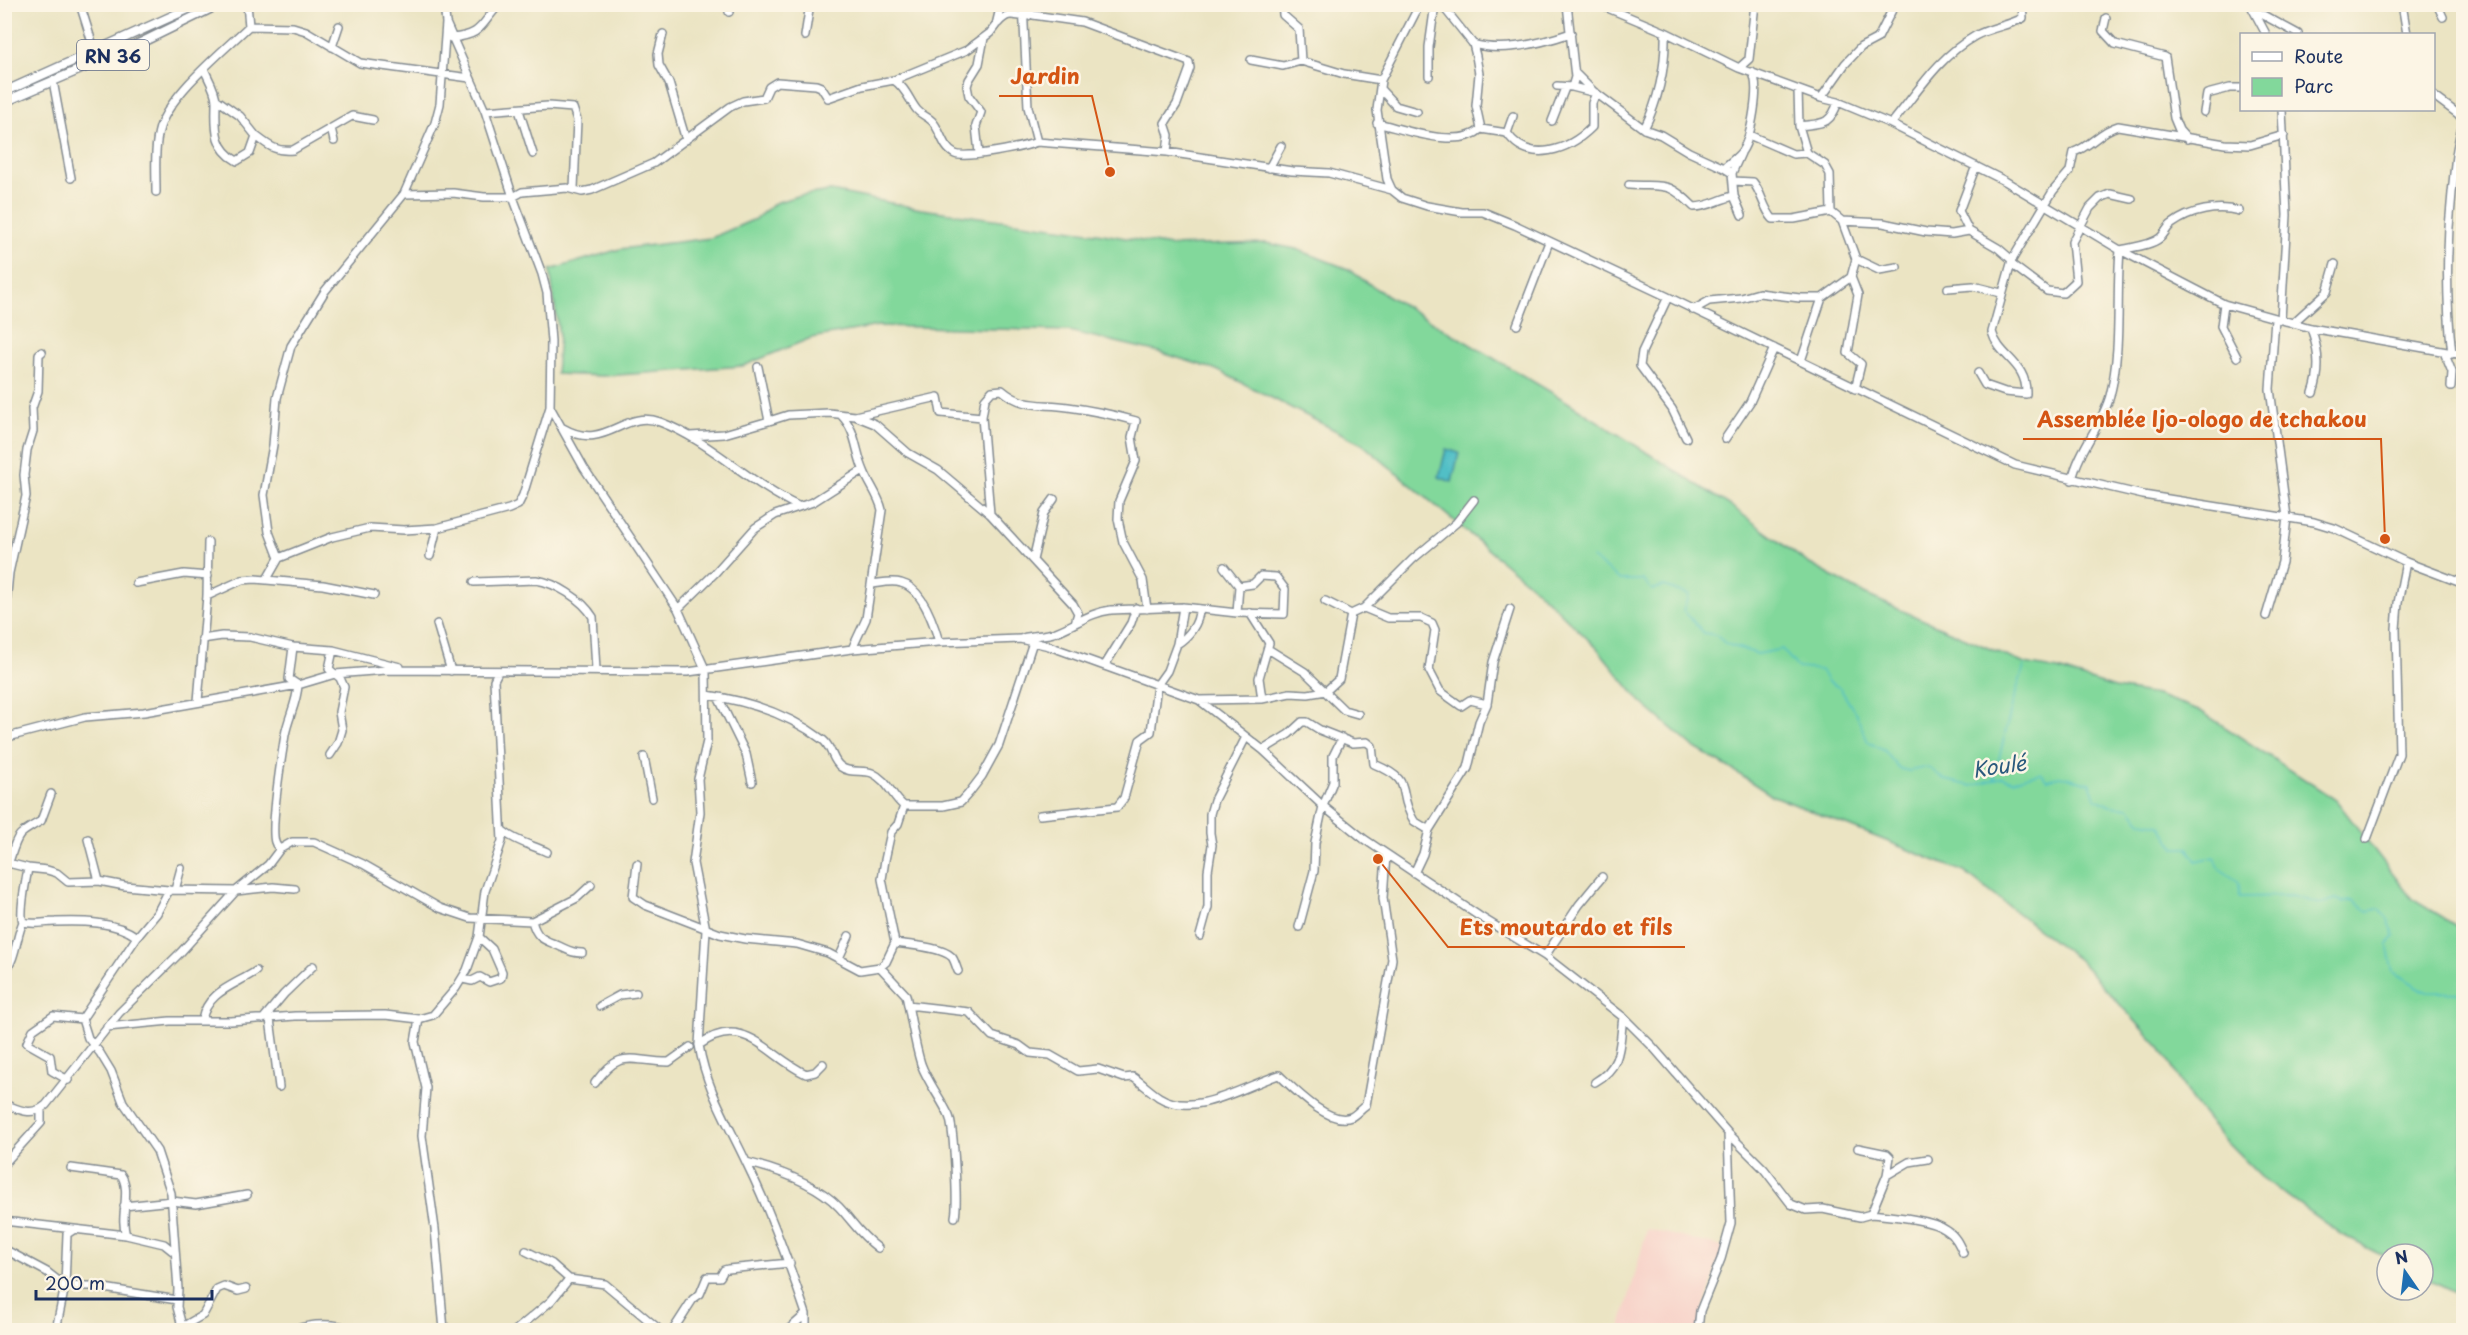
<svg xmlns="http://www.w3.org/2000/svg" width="2468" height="1335" viewBox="0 0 2468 1335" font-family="'Playpen Sans',sans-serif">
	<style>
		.built { fill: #f7d1c8 }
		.green { fill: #82d89b; stroke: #4e847c; stroke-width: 1.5 }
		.water { fill: #51bfc6; stroke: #367792; stroke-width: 1.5 }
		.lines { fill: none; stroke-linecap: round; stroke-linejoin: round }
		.stream { stroke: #51bfc6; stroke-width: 1.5 }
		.minor-casing { stroke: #838a90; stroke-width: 10 }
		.major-casing { stroke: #838a90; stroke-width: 11 }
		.minor { stroke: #fff; stroke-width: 7 }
		.major { stroke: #fff; stroke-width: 8 }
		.labels { text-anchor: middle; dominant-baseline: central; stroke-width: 5; stroke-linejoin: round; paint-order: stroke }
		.shield { fill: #fcf5e5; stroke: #5e6a86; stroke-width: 1.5 }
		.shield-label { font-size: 18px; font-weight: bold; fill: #1b2f5e }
		.water-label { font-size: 21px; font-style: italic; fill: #2b5a7d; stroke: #fcf5e5 }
		.leader { fill: none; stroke: #d45514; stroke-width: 2 }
		.callout-dot { fill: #d45514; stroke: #fcf5e5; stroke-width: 2 }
		.callout-label { font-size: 21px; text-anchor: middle; font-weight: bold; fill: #d45514; stroke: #fcf5e5; stroke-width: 5; stroke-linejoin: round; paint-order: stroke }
	</style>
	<rect width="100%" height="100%" fill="#fcf5e5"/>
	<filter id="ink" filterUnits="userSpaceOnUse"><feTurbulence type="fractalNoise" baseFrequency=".0167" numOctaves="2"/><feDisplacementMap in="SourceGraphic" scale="12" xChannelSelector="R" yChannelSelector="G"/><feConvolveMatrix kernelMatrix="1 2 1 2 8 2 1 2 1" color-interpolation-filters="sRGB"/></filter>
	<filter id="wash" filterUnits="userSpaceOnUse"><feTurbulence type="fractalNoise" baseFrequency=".008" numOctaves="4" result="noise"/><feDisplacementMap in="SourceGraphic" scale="24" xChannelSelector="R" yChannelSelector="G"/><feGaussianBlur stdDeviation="1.35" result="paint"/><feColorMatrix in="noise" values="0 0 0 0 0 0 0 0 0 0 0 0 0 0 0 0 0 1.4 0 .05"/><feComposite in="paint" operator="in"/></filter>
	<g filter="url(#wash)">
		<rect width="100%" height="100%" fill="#ebe4c3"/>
		<path class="built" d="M 1647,1229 L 1723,1247 L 1697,1330 L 1620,1330 Z"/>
		<path class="green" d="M 831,191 L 921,209 L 1103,234 L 1170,246 L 1266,243 L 1296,249 L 1348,269 L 1378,290 L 1566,401 L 1731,506 L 1808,563 L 1864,594 L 2025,664 L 2058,670 L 2115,688 L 2156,695 L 2199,710 L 2336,800 L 2412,899 L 2463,930 L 2463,1297 L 2423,1277 L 2423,1254 L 2387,1254 L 2387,1258 L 2342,1235 L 2261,1177 L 2222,1138 L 2191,1099 L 2161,1049 L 2079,960 L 1964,872 L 1771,795 L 1728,767 L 1693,747 L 1641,702 L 1597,648 L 1540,593 L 1362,444 L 1217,370 L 1159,352 L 1069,331 L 878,326 L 811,338 L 743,366 L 604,376 L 556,374 L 559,335 L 550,270 L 620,249 L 711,238 L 755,219 L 775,203 L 797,196 Z"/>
		<path class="water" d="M 1446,449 L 1459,453 L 1452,482 L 1439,477 Z"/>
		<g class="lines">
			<path class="stream" d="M 1592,558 L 1620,580 L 1643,580 L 1652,590 L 1664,586 L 1689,595 L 1683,610 L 1704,633 L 1716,635 L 1726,644 L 1758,654 L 1782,649 L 1798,668 L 1821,670 L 1827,681 L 1840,688 L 1856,714 L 1868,742 L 1885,751 L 1898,768 L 1909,771 L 1928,767 L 1945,780 L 1972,786 L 2003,777 L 2013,780 L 2041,773 L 2048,780 L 2060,776 L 2090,783 L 2095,798 L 2110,806 L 2129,808 L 2142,822 L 2160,825 L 2175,848 L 2188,848 L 2196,861 L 2214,857 L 2220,869 L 2239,882 L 2240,897 L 2292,896 L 2320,904 L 2336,899 L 2343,902 L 2353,901 L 2368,911 L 2378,909 L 2387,918 L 2395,936 L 2387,945 L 2393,972 L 2427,992 L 2464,993
				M 1994,779 L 2013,701 L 2025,664"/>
		</g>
	</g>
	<g filter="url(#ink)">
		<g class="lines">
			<defs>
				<path id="minor" d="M 80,4 L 95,52
					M 247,4 L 249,26
					M 728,4 L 729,12
					M 1023,4 L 1028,107 L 1037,142 L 1167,152 L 1292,171 L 1329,173 L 1392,190
					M 1282,4 L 1283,15 L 1299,29 L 1301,61
					M 1420,4 L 1381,80 L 1377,110 L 1387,179 L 1392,190 L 1402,198 L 1427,206 L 1462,212 L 1483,212 L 1515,225 L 1668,297 L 2015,465 L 2143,495 L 2314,522 L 2334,528 L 2406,562 L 2464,584
					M 1441,4 L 1473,44 L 1476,56 L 1479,74 L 1476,106 L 1481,129 L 1507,133 C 1529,165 1569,150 1592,127 L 1592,103 L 1596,93
					M 1567,4 L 1575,77 L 1572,87
					M 1598,4 L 1665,32 L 1739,68 L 1821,98 L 1838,102 L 1891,124 L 2005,181 L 2120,250 L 2224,304 L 2311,328 L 2464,355
					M 2250,4 L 2266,34
					M 2402,4 L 2407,34
					M 2437,4 L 2443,17
					M 1023,6 L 1033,15 L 1082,22 L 1189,62 L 1190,68 L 1177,104 L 1165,123 L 1169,135 L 1167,152
					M 2254,10 L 2298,34
					M 2106,18 L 2103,31 L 2115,44 L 2165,57 L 2174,118 L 2179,130 L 2187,139
					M 446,23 L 485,111 L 513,197 L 542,274 L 547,293 L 551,341 L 550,407 L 584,468 L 678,609 L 706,671 L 707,741 L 698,779 L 700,812 L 693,863 L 706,930 L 699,1045 C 706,1089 729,1125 747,1164 C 771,1213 789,1263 806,1314 L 788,1330
					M 998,23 C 1011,9 1013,18 1028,16
					M 663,34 L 658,54 L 659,65 L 669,83 L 686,140
					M 805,36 L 810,4
					M 451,38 C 484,35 480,24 500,4
					M 1473,44 C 1503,53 1542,43 1571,33
					M 332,47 L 339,26
					M 1251,60 L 1283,66 L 1301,61 L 1344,74 L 1381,80
					M 1739,68 L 1749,59 L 1755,4
					M 204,69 C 208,78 216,91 216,101 C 216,125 212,147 237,161 L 250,153 L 256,136 L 240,116 L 216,99
					M 1575,73 L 1594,92
					M 1429,76 L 1429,47 L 1435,4
					M 894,80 C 906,88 909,100 917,110 C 921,115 927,116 932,121 C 941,130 942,148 955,154 C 966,159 1024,147 1037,142
					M 53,81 L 71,178
					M 1557,86 L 1572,87 L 1596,93 L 1644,129 L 1661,135 L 1689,152 L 1724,168
					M 1381,90 L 1396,106 L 1417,112
					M 1798,90 L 1799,126 L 1807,153 L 1825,165 L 1830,174 L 1831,212 L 1842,221 L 1883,223 L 1926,232 L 1952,234 L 1969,231
					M 2434,96 L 2458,114 L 2464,121
					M 1821,98 L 1845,64 L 1861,47 L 1878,38 L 1895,4
					M 519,110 L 533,154
					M 485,111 L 548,106 L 573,108 L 577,120 L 574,188
					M 2204,112 L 2207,94 L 2230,88 L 2242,88
					M 1552,121 L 1565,88
					M 1377,123 C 1404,129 1458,150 1481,129
					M 1891,124 C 1917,93 1938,57 1975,36 C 1991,27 2008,26 2023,18 L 2022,4
					M 1799,126 C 1822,123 1830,126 1838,102
					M 331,128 L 334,141
					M 1644,129 C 1659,99 1666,66 1665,32
					M 1507,133 L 1513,116
					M 1749,135 L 1793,154 L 1807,153
					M 256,136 C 269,146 276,152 293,150 L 352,116 L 373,120
					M 979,153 L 976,126 L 981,112 L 969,96 L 967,86 L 969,80 L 979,64 L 984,38
					M 1976,166 L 1959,211 L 1969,231 L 1998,248 L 2012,260
					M 1269,168 L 1281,146
					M 1732,173 L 1741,153
					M 1733,181 L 1753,182 C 1762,193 1763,208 1773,219 L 1794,219 L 1831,212
					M 1629,185 C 1664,187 1667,180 1694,207 C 1709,207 1719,199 1734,196
					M 156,192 C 156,170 154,147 160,127 C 171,93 223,51 249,26 L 293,27 L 306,31 L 360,63 L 470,78
					M 404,194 L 453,193 L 484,197 L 513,197 L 522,192 L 567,188 L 582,192 L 592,190 L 654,163 L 730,107 L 743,101 L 764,98 L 769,87 L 777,82 L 816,85 L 821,87 L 828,98 L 862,86 L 894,80 L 967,50 L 990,33 L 996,25 L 1001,4
					M 1742,215 L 1734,196 L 1732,173 L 1724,168 C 1730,162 1738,157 1742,151 C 1751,138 1761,85 1752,72
					M 1842,221 L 1856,259 L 1879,270 L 1897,267
					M 2011,264 L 2047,291 L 2063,293 L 2076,281 L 2072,242 L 2090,208 L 2100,198 L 2110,194 L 2132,199
					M 1851,277 L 1858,295 L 1848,353 L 1861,364 L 1855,389
					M 1948,288 L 1973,286 L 2001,293
					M 1668,297 L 1642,352 L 1640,366 L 1672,409 L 1686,438
					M 2224,304 L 2221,326 L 2237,357
					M 1693,310 L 1709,301 L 1741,298 L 1759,293 L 1800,298 L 1822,298 L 1851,277 L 1856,259
					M 2281,320 L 2287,215 L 2282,110
					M 2293,323 L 2327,292 L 2335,264
					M 1517,325 L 1549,242
					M 2311,328 C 2319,350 2321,371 2313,393
					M 2444,352 L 2452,372 L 2451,387
					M 2452,354 C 2446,300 2446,247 2452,193 C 2455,167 2455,148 2464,121
					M 1801,361 L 1822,298
					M 758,367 L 769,421 L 788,415 L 829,413 L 855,416 L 875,424 L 908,453 L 938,470 L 990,514
					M 1978,373 L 1985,385 L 2005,392 L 2026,394 C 2027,362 1999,358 1992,332 L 2012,260 L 2053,191 L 2070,171 L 2074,152 C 2091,146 2100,131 2118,126 L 2225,144 L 2250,145 L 2284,135
					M 841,415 C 857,431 855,451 864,471 C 869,484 879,496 882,510 L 866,619 L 852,649
					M 855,416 L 938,397 L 941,413 L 982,417
					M 563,428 C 606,453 623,408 660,422 C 709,440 750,484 798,506
					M 690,436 L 724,434 L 769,421
					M 1725,439 L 1750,402 L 1774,348
					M 2072,480 C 2079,449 2102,425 2110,396 C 2122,348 2116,298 2120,250 C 2132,247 2150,246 2160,238 C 2165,234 2167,227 2172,224 C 2191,210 2218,205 2239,211
					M 430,556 L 437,528
					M 279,558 L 269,532 L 264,495 L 273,445 L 277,398 L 291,346 L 325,291 L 404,194 L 435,123 L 440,104 L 446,23 L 444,4
					M 1033,560 L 1044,513 L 1054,499
					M 1224,567 L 1239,586 L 1237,613
					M 267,579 L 279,558 L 332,537 L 370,528 L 404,530 L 437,528 L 509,509 L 518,505 L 523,495 L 550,407
					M 474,582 L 536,580 C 556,583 582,599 593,617 L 596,670
					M 136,583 L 184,574 L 208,576
					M 873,584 C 882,583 892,580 901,583 C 922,588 934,624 939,642
					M 207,596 L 242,580 L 255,579 L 323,585 L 374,595
					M 1325,601 L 1351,614
					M 1364,608 L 1388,618 L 1421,618 L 1432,623 L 1435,630 L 1429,670 L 1440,691 L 1461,706 L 1470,700 L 1487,704
					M 678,609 L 715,573 L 755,528 L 775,515 L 813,502 L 863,470
					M 1250,613 L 1269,643 L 1259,678 L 1262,699
					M 2266,616 L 2282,562 L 2287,517 L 2270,389 L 2275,319
					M 4,623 L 9,573 L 26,496 L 24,475 L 27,450 L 33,431 L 32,408 L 38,391 L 39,354 L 42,352
					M 1075,623 L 1078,613 L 1073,604 L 990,514 L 982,417 L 985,399 L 992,391 L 1002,390 C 1024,409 1041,403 1068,407 C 1091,410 1114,415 1136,421 L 1132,437 L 1136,461 L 1119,501 L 1118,519 L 1123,542 L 1143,580 L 1147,609
					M 437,624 L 451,671
					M 1023,638 C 1034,635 1046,636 1056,632 C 1075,625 1091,612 1111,610 L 1183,607 L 1237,613 L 1284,614 L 1285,589 L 1276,577 L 1261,576 L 1253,584 L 1239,586
					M 202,639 L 222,636 L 250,637 L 293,647 L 333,650 L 400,667
					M 1177,644 C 1188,637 1199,624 1199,610
					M 293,647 L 289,679 L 298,685 C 297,703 288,718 285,735 C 282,754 270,826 275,842 C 276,846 277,846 280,849 L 292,842 L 314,842 L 363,864 L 440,908 L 470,918 L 532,921 C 537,939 543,939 559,946 C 568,950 572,953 582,953
					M 1268,649 L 1305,672 L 1344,710 L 1358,714
					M 1105,665 L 1131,623 L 1136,608
					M 707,695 C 748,701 790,715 823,740 C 832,747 832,761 841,767 C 850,774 863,769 872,773 C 888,780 892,797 904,806
					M 718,697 L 746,754 L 752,782
					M 1199,700 L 1262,699 L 1290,693 L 1308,694 L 1326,691 L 1339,679 L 1351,614 L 1364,608 L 1413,559 L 1456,523 L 1474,500
					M 198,701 L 207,596 L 208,542
					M 4,738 L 85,717 L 144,712 L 298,685 L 335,674 L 386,670 L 688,672 L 852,649 L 939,642 L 1020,639 L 1049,646 L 1199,700 L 1263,750 L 1323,806 L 1364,839 L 1479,916 L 1545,956 L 1623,1017 L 1653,1047 L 1728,1133 L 1764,1169 L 1791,1204 L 1806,1210 L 1823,1209 L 1860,1217 L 1871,1214 L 1887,1175 L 1890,1157 L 1887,1154 L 1858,1148
					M 1263,750 L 1289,734 L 1302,722 L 1307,722 L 1320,730 L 1353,743 L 1367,742 L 1372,746 L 1374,764 C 1417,782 1395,790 1414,821 L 1429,830
					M 330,755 L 338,743 L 342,730 L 339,712 L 344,687 L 340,678 L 329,669 L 333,650
					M 644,757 L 652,798
					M 1040,815 L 1117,807 L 1124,798 L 1140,740 L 1151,732 L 1157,685 L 1167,671 L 1177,644 L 1183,607
					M 503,831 C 516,842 532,845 547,852
					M 88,839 L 99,881
					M 2367,839 L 2399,754 L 2396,629 L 2398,603 L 2406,562
					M 4,862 L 28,868 L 47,870 L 57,873 L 68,882 L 99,881 L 125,886 L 169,890 L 236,891 L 268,865 L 280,849
					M 9,862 C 18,834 16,835 41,821 L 51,794
					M 637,864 L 633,897 L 645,905 L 720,934 L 745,939 L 797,944 L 828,953 L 860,970 L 880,967 L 886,962 L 895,943 L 882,879 L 885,860 L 891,832 L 898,824 L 904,806 L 943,806 L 961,802 L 969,793 L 982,776 L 999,745 L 1033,642
					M 28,868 C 26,882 19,912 23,922 C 33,925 45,922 55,922 C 81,921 116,921 137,937
					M 1414,873 L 1423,854 L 1429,830 L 1468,768 L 1479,722 L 1487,704 L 1493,662 L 1510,609
					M 169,890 L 157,913 L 137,937 L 82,1019 L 88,1038 L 100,1053 L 111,1071 L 123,1102 L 157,1151 L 171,1193 L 178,1289 L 177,1307 L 183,1330
					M 175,890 L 181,868
					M 532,921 L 577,898 L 591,885
					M 1299,927 L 1314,871 L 1315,843 L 1323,806 L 1333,782 L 1333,756 L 1342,738
					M 1200,936 L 1208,907 L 1208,871 L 1212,845 L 1210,833 L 1210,814 L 1214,800 L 1246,737
					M 895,943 C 910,945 942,947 952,957 C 955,961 956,967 958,971
					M 1545,956 L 1579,905 L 1602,877
					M 839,958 L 849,936
					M 880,967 L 906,995 L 908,1005 L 969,1012 L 992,1036 L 1019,1045 L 1030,1053 L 1050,1055 L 1078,1071 L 1098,1069 L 1124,1078 L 1133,1077 C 1142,1083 1150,1091 1159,1097 C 1194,1119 1244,1086 1279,1075 C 1293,1088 1329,1126 1351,1117 C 1356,1115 1361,1108 1366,1105 L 1392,959 L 1383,898 L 1386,855
					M 4,972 C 16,960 16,937 23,922
					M 463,979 L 472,981 L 480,977 L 489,982 L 501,978 L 502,972 L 492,949 L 479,937
					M 908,1005 C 912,1024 915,1045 921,1064 C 928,1083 941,1098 949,1116 C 954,1128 958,1204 955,1217
					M 600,1006 L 620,995 L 636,993
					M 263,1019 L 284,994 L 313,966
					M 270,1019 L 279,1087
					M 419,1019 L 415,1042 L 426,1088 L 422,1136 L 435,1229 L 444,1330
					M 202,1020 C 207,991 236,985 256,971
					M 107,1027 L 170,1021 L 231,1021 L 295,1016 L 385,1015 L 419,1019 L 433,1015 L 456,988 L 467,970 L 479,937 L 485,891 L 502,841 L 494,680 L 498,672
					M 699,1045 C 744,1012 767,1056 806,1074 L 815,1072 L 823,1064
					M 68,1080 L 52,1071 L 50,1056 L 27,1043 L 33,1030 L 53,1016 L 82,1019
					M 1595,1082 C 1623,1066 1619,1045 1623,1017
					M 595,1083 C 621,1047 631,1062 669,1062 L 690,1047
					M 4,1104 C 20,1110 32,1117 46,1105 L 119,1013 L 181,952 L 236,891 L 273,887 L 295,889
					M 746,1162 C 778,1170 816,1183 839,1207 C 854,1223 859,1234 878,1248
					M 4,1164 L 41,1123 L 41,1110
					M 71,1168 L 121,1175 C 132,1191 119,1216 126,1235 L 164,1244 L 174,1252
					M 1887,1175 L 1909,1162 L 1928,1159
					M 124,1206 L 172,1201 L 196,1204 L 247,1195
					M 1871,1214 C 1890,1216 1931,1219 1946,1230 C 1955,1235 1959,1244 1963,1253
					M 4,1221 L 126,1235
					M 4,1249 L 47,1272 L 65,1286 L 67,1234 L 73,1230
					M 526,1251 L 552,1264 L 569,1279
					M 182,1327 L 203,1315 L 217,1289 L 224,1286 L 238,1291 L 246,1289
					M 56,1330 L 65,1286 L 92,1286 L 177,1300
					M 294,1330 C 312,1323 336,1323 354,1330
					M 516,1330 L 551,1301 L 569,1279 L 605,1284 L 660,1330
					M 673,1330 L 693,1299 L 700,1294 L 707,1277 L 720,1277 L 724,1270 L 728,1269 L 790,1263
					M 806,1330 L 806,1314
					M 1698,1330 L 1700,1311 L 1721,1259 L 1731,1223 L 1728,1133"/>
				<path id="major" d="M 4,92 L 199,4
					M 4,102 L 130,48 L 220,4"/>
			</defs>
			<use href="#minor" class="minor-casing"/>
			<use href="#major" class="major-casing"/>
			<use href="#minor" class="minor"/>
			<use href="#major" class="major"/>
		</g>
	</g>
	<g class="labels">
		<rect class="shield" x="77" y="40" width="72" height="30" rx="4.5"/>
		<g class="shield-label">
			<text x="113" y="55">RN 36</text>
		</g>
		<g class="water-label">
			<text transform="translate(1999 765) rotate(-8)">Koulé</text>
		</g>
	</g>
	<path class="leader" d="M1110 172L1092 96H999M2385 539L2381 439H2023M1378 859L1448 947H1685"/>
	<g class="callout-dot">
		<circle cx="1110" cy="172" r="6"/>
		<circle cx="2385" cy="539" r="6"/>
		<circle cx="1378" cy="859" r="6"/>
	</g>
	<g class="callout-label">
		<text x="1045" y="84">Jardin</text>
		<text x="2202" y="427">Assemblée Ijo-ologo de tchakou</text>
		<text x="1566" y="935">Ets moutardo et fils</text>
	</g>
	<rect width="2468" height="1335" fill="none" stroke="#fcf5e5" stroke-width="24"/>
	<rect x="2240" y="33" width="195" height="78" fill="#fcf5e5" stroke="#a2a6af" stroke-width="1.5"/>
	<rect x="2252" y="52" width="30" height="9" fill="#ffffff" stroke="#a2a6af" stroke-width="1.5"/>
	<text x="2294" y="63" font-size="18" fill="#1b2f5e">Route</text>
	<rect x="2252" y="78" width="30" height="18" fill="#82d89b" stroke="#a2a6af" stroke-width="1.5"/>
	<text x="2294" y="93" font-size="18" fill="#1b2f5e">Parc</text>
	<g transform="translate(2405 1272) rotate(346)"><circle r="28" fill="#fcf5e5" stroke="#a2a6af" stroke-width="1.5"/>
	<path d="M0-4.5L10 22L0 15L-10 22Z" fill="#1f6fb2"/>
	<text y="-9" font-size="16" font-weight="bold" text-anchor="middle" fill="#1b2f5e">N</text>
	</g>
	<path d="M36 1290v9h176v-9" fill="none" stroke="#1b2f5e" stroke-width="3"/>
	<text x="45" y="1290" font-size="18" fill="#1b2f5e" stroke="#fcf5e5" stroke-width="4.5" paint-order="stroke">200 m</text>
</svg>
